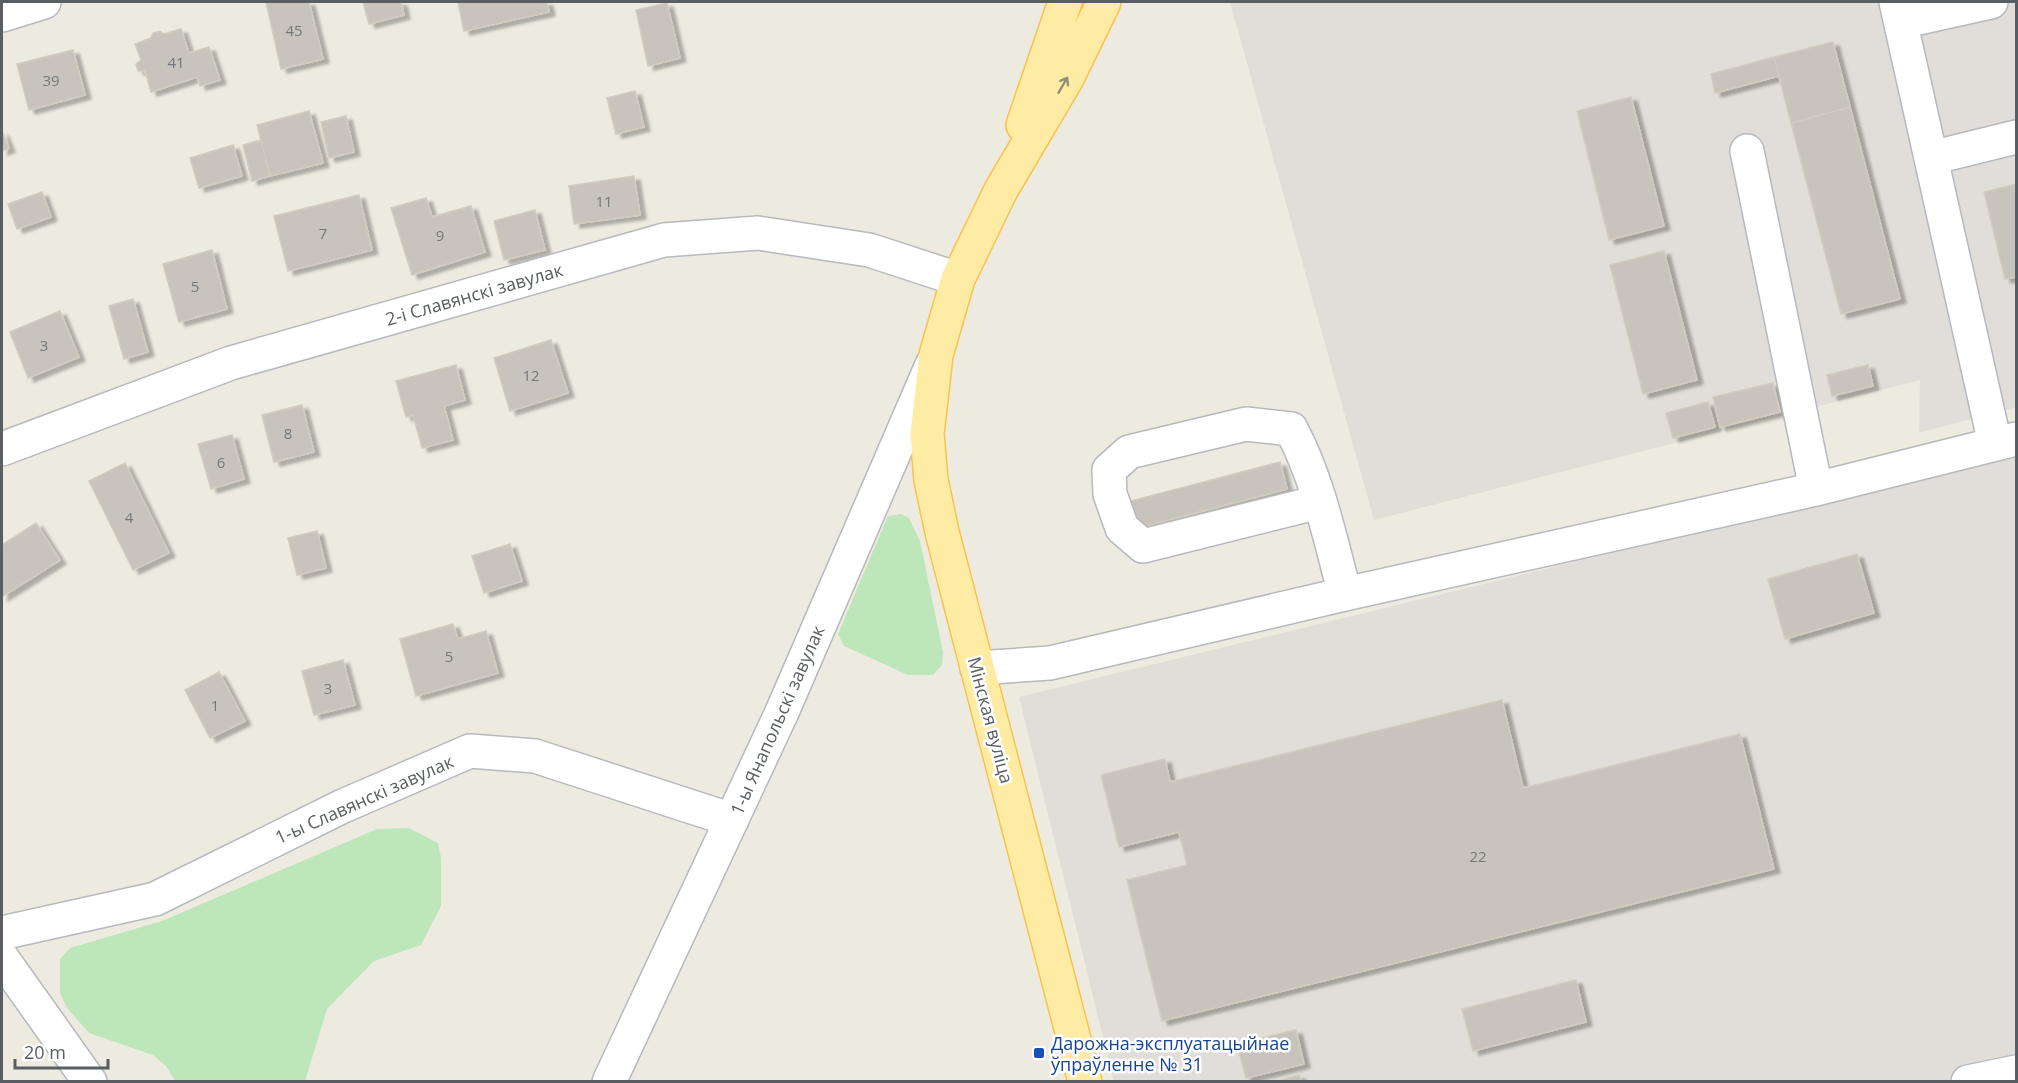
<svg xmlns="http://www.w3.org/2000/svg" width="2018" height="1083" viewBox="0 0 2018 1083" font-family="'Open Sans',sans-serif">
	<style>
		.industrial { fill: #e1ddd8 }
		.green { fill: #bde7bb }
		.building { fill: #c8c4bd; stroke: #d2cbbe; stroke-width: 1.5; filter: url(#shadow) }
		.lines { fill: none; stroke-linecap: round; stroke-linejoin: round }
		.minor-casing { stroke: #b6b9be; stroke-width: 36 }
		.major-casing { stroke: #fac24d; stroke-width: 36 }
		.minor { stroke: #fff; stroke-width: 33 }
		.major { stroke: #ffeca4; stroke-width: 33 }
		.oneway { stroke: #93907a }
		.transit-dot { fill: #1a4fb4; stroke: #fff; stroke-width: 2 }
		.labels { text-anchor: middle; dominant-baseline: central; stroke-width: 5; stroke-linejoin: round; paint-order: stroke }
		.number-label { font-size: 15px; fill: #75787a }
		.street-label { font-size: 18px; fill: #595e63; stroke: #fff }
		.transit-label { font-size: 18px; fill: #164399; stroke: #fff; text-anchor: start }
	</style>
	<defs>
		<filter id="shadow"><feDropShadow dx="6" dy="4" stdDeviation="1.5" flood-color="#0004"/></filter>
	</defs>
	<rect width="100%" height="100%" fill="#edeae0"/>
	<path class="industrial" d="M 1230,2 L 2016,2 L 2016,407 L 1919,433 L 1920,380 L 1374,520 Z
		M 2016,458 L 2016,1081 L 1114,1081 L 1019,697 L 1965,467 Z"/>
	<path class="green" d="M 901,514 L 909,518 L 920,541 L 943,652 L 942,665 L 933,675 L 908,675 L 844,646 L 838,634 L 888,516 Z
		M 409,828 L 438,843 L 441,858 L 441,906 L 421,945 L 374,961 L 327,1009 L 305,1081 L 175,1081 L 166,1066 L 153,1055 L 89,1033 L 67,1008 L 60,993 L 60,959 L 70,948 L 162,921 L 377,829 Z"/>
	<path class="building" d="M 266,2 L 309,2 L 323,59 L 281,69 Z
		M 363,2 L 401,2 L 404,15 L 369,24 Z
		M 458,2 L 547,2 L 549,12 L 464,31 Z
		M 667,3 L 680,58 L 648,66 L 636,10 Z
		M 181,29 L 189,53 L 209,47 L 220,80 L 200,86 L 197,77 L 151,92 L 145,71 L 138,71 L 136,64 L 141,60 L 135,44 L 151,38 L 153,33 L 160,31 L 164,34 Z
		M 1833,42 L 1850,107 L 1791,123 L 1774,57 Z
		M 73,50 L 85,95 L 29,110 L 17,64 Z
		M 1774,57 L 1779,76 L 1715,93 L 1711,74 Z
		M 635,91 L 644,127 L 616,134 L 607,98 Z
		M 1631,97 L 1664,226 L 1609,240 L 1577,111 Z
		M 1850,107 L 1900,299 L 1841,314 L 1791,123 Z
		M 309,111 L 323,163 L 270,176 L 257,125 Z
		M 346,116 L 354,152 L 329,158 L 321,122 Z
		M 2,131 L 9,148 L 2,151 Z
		M 261,140 L 270,176 L 252,181 L 243,145 Z
		M 233,145 L 242,176 L 199,188 L 190,158 Z
		M 634,176 L 640,215 L 574,224 L 569,186 Z
		M 2016,184 L 2016,277 L 2005,279 L 1984,192 Z
		M 42,192 L 51,217 L 17,229 L 8,204 Z
		M 359,195 L 372,250 L 288,271 L 274,216 Z
		M 426,198 L 432,217 L 471,206 L 485,252 L 412,275 L 391,208 Z
		M 535,210 L 545,250 L 504,260 L 494,221 Z
		M 212,250 L 227,309 L 179,322 L 163,264 Z
		M 1664,251 L 1697,380 L 1643,394 L 1610,265 Z
		M 133,299 L 148,352 L 124,359 L 109,306 Z
		M 60,311 L 79,357 L 28,378 L 10,332 Z
		M 551,340 L 568,393 L 510,411 L 494,358 Z
		M 456,365 L 465,400 L 444,406 L 453,440 L 422,448 L 413,415 L 406,417 L 396,381 Z
		M 1868,365 L 1873,386 L 1832,396 L 1827,375 Z
		M 1773,383 L 1780,412 L 1720,427 L 1713,397 Z
		M 1708,402 L 1715,427 L 1673,438 L 1666,413 Z
		M 302,405 L 314,452 L 274,462 L 262,415 Z
		M 232,435 L 244,479 L 211,489 L 198,444 Z
		M 1280,462 L 1287,489 L 1138,528 L 1131,501 Z
		M 125,463 L 169,553 L 133,570 L 89,481 Z
		M 36,523 L 60,560 L 2,597 L 2,545 Z
		M 317,531 L 326,568 L 297,575 L 288,538 Z
		M 510,544 L 522,581 L 484,593 L 472,556 Z
		M 1857,554 L 1874,613 L 1785,639 L 1768,579 Z
		M 453,624 L 458,639 L 486,631 L 498,673 L 416,696 L 400,639 Z
		M 343,660 L 355,705 L 314,715 L 302,671 Z
		M 219,672 L 245,721 L 210,738 L 185,690 Z
		M 1502,700 L 1523,788 L 1740,734 L 1774,869 L 1162,1021 L 1127,880 L 1187,865 L 1179,832 L 1119,847 L 1101,775 L 1165,759 L 1170,782 Z
		M 1576,980 L 1586,1022 L 1473,1051 L 1462,1009 Z
		M 1296,1030 L 1304,1064 L 1246,1078 L 1237,1044 Z
		M 1299,1075 L 1301,1082 L 1275,1082 Z"/>
	<g class="lines">
		<defs>
			<path id="minor" d="M 1896,2 L 1995,444
				M 2,15 L 44,2
				M 1901,22 L 1991,2
				M 1747,151 L 1816,489
				M 1931,158 L 2016,137
				M 2,449 L 231,363 L 664,240 L 758,233 L 869,250 L 958,279
				M 1319,502 L 1143,546 L 1122,528 L 1110,494 L 1109,470 L 1129,452 L 1246,424 L 1291,429 C 1318,479 1330,539 1345,594
				M 977,668 L 1050,663 L 1345,594 L 1816,489 L 2016,439
				M 2,933 L 155,899 L 343,806 L 470,751 L 535,756 L 732,820
				M 2,958 L 90,1082
				M 609,1082 L 782,712 L 932,365
				M 1968,1082 L 2016,1072"/>
			<path id="major" d="M 1023,125 L 1065,2
				M 1085,1082 L 942,532 L 931,480 L 927,434 L 936,355 L 958,279 L 1001,190 L 1067,78 L 1104,2"/>
		</defs>
		<use href="#minor" class="minor-casing"/>
		<use href="#major" class="major-casing"/>
		<use href="#minor" class="minor"/>
		<use href="#major" class="major"/>
	</g>
	<defs><path id="oneway-shaft" d="M-6 0H5M1.5-3L5.5 0L1.5 3" fill="none" stroke-width="1.6" stroke-linecap="round" stroke-linejoin="round" transform="scale(1.5)"/></defs>
	<use class="oneway" href="#oneway-shaft" transform="translate(1063 85) rotate(-60)"/>
	<rect class="transit-dot" x="1033" y="1047" width="12" height="12" rx="3"/>
	<g class="labels">
		<g class="number-label">
			<text x="294" y="30">45</text>
			<text x="176" y="62">41</text>
			<text x="51" y="80">39</text>
			<text x="604" y="201">11</text>
			<text x="323" y="233">7</text>
			<text x="440" y="235">9</text>
			<text x="195" y="286">5</text>
			<text x="44" y="345">3</text>
			<text x="531" y="375">12</text>
			<text x="288" y="433">8</text>
			<text x="221" y="462">6</text>
			<text x="129" y="517">4</text>
			<text x="449" y="656">5</text>
			<text x="328" y="688">3</text>
			<text x="215" y="705">1</text>
			<text x="1478" y="856">22</text>
		</g>
		<g class="street-label">
			<text transform="translate(474 294) rotate(-16)">2-і Славянскі завулак</text>
			<text transform="translate(777 720) rotate(-66)">1-ы Янапольскі завулак</text>
			<text transform="translate(991 720) rotate(75)">Мінская вуліца</text>
			<text transform="translate(364 799) rotate(-24)">1-ы Славянскі завулак</text>
		</g>
		<g class="transit-label">
			<text x="1051" y="1043">Дарожна-эксплуатацыйнае<tspan x="1051" dy="21">ўпраўленне № 31</tspan></text>
		</g>
	</g>
	<rect width="2018" height="1083" fill="none" stroke="#595e63" stroke-width="6"/>
	<path d="M15 1059v9h93v-9" fill="none" stroke="#595e63" stroke-width="3"/>
	<text x="24" y="1059" font-size="18" fill="#595e63" stroke="#ffffff" stroke-width="4.5" paint-order="stroke">20 m</text>
</svg>
